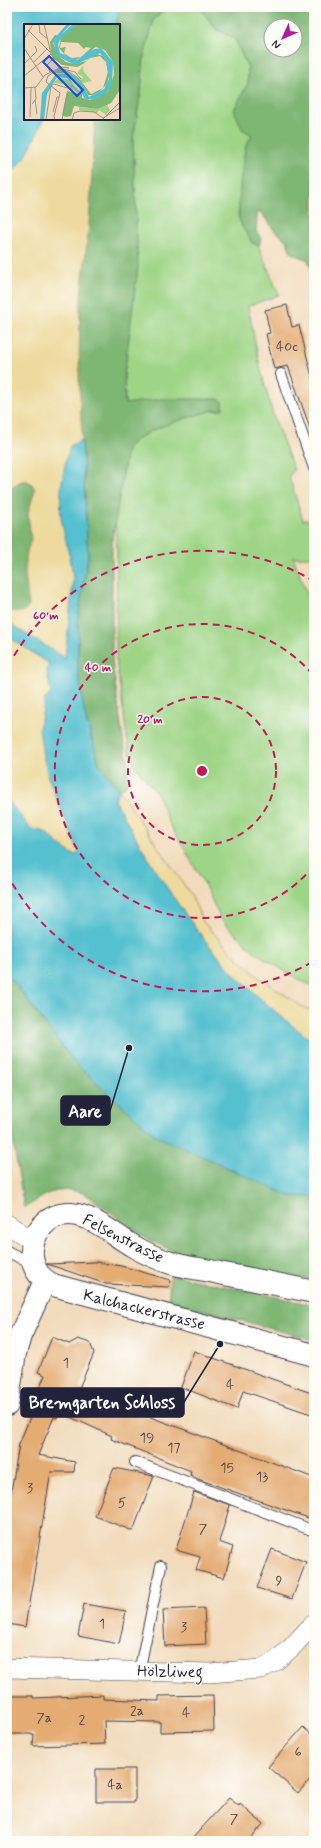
<svg xmlns="http://www.w3.org/2000/svg" width="321" height="1848" viewBox="0 0 321 1848" font-family="Mynerve,sans-serif">
	<style>
		.green { fill: #9ed486; stroke: #607b60 }
		.forest { fill: #7eb673; stroke: #506c57; fill-rule: evenodd }
		.sand { fill: #eeda9e; stroke: #887e6c }
		.water { fill: #54c0cf; stroke: #3b7185 }
		.building { fill: #e4ac73 }
		.lines { fill: none; stroke-linecap: round; stroke-linejoin: round }
		.service-casing { stroke: #413e4e; stroke-width: 12 }
		.minor-casing { stroke: #413e4e; stroke-width: 20 }
		.tertiary-casing { stroke: #413e4e; stroke-width: 24 }
		.service { stroke: #fff; stroke-width: 10 }
		.minor { stroke: #fff; stroke-width: 19 }
		.tertiary { stroke: #fff; stroke-width: 22 }
		.ring { fill: none; stroke: #c2185b; stroke-width: 2; stroke-dasharray: 7 5 }
		.labels { text-anchor: middle; dominant-baseline: central; stroke-width: 3; stroke-linejoin: round; paint-order: stroke }
		.number-label { font-size: 14px; fill: #524449 }
		.street-label { font-size: 16px; fill: #22223b; stroke: #fdfcf7 }
		.inset-road { fill: none; stroke: #9f9188; stroke-width: 1 }
		.view { fill: #1d4ed8; fill-opacity: 0.15; stroke: #1d4ed8; stroke-width: 2 }
		.inset-edge { fill: none; stroke: #22223b; stroke-width: 2 }
		.centre { fill: #c2185b; stroke: #fdfcf7; stroke-width: 2 }
		.ring-label { font-size: 12px; text-anchor: middle; font-weight: bold; fill: #c2185b; stroke: #fdfcf7; stroke-width: 3; stroke-linejoin: round; paint-order: stroke }
		.leader { fill: none; stroke: #22223b; stroke-width: 1.5 }
		.callout-dot { fill: #22223b; stroke: #fdfcf7; stroke-width: 1.5 }
		.callout { fill: #22223b; stroke: #22223b; stroke-width: 1.5 }
		.callout-label { font-size: 17px; text-anchor: middle; font-weight: bold; fill: #fff }
	</style>
	<rect width="100%" height="100%" fill="#fdfcf7"/>
	<filter id="ink" filterUnits="userSpaceOnUse"><feTurbulence type="fractalNoise" baseFrequency=".025" numOctaves="2"/><feDisplacementMap in="SourceGraphic" scale="8" xChannelSelector="R" yChannelSelector="G"/><feConvolveMatrix kernelMatrix="1 2 1 2 8 2 1 2 1" color-interpolation-filters="sRGB"/></filter>
	<filter id="wash" filterUnits="userSpaceOnUse"><feTurbulence type="fractalNoise" baseFrequency=".012" numOctaves="4" result="noise"/><feDisplacementMap in="SourceGraphic" scale="16" xChannelSelector="R" yChannelSelector="G"/><feGaussianBlur stdDeviation="0.9" result="paint"/><feColorMatrix in="noise" values="0 0 0 0 0 0 0 0 0 0 0 0 0 0 0 0 0 1.4 0 .05"/><feComposite in="paint" operator="in"/></filter>
	<g filter="url(#wash)">
		<rect width="100%" height="100%" fill="#f2dbbc"/>
		<path class="green" d="M 167,7 L 199,7 L 217,30 L 234,38 L 248,68 L 248,83 L 234,110 L 252,135 L 246,146 L 238,216 L 242,227 L 247,231 L 252,243 L 258,245 L 279,295 L 248,306 L 260,367 L 273,415 L 294,470 L 289,476 L 303,520 L 314,520 L 314,557 L 293,557 L 314,613 L 314,986 L 299,980 L 256,953 L 221,920 L 204,883 L 168,821 L 157,793 L 135,766 L 129,751 L 116,660 L 117,552 L 115,520 L 127,450 C 137,430 191,417 213,410 L 220,410 L 125,404 L 124,376 L 129,332 L 136,209 L 133,139 L 141,91 L 144,56 L 154,19 Z"/>
		<path class="forest" d="M 120,7 L 167,7 L 154,19 L 144,56 L 141,91 L 133,139 L 138,267 L 124,376 L 125,404 L 161,399 L 218,399 L 223,402 L 223,408 L 220,410 L 213,410 C 191,417 137,430 127,450 L 112,540 L 112,661 L 123,740 L 128,762 L 127,784 L 125,787 L 119,790 L 99,764 L 85,715 L 78,671 L 78,618 L 88,557 L 79,376 L 80,305 L 89,225 L 95,119 L 119,119 L 119,25 L 116,25 Z
			M 199,7 L 314,7 L 314,277 L 308,260 L 291,253 L 287,241 L 274,230 L 260,211 L 257,215 L 256,232 L 261,237 L 260,244 L 258,245 L 252,243 C 248,234 239,225 239,215 C 238,204 242,157 246,146 C 247,143 250,139 252,135 L 242,129 L 234,110 L 248,83 L 248,67 L 234,38 L 217,30 ZM 271,26 L 295,26 L 295,50 L 271,50 Z
			M 21,481 C 29,481 32,483 35,490 L 28,513 L 31,540 L 27,551 L 29,607 C 23,615 16,613 7,611 L 7,492 Z
			M 7,973 L 74,1062 L 290,1196 L 314,1197 L 314,1281 L 176,1253 L 139,1234 L 97,1202 L 84,1193 L 70,1190 L 57,1191 L 49,1193 L 24,1208 L 11,1128 L 7,1127 Z
			M 171,1275 L 314,1305 L 314,1340 L 168,1301 Z"/>
		<path class="sand" d="M 32,119 L 95,119 L 89,225 L 80,306 L 79,376 L 88,557 L 78,618 L 78,671 L 85,715 L 99,764 L 119,790 L 191,895 L 203,922 L 227,948 L 257,976 L 303,1007 L 314,1012 L 314,1040 L 308,1038 L 143,934 L 7,826 L 7,611 L 22,612 L 29,607 L 25,572 L 27,551 L 31,540 L 28,513 L 35,490 L 32,484 L 28,481 L 21,481 L 7,491 L 7,164 Z"/>
		<path class="water" d="M 7,7 L 120,7 L 116,25 L 25,25 L 25,119 L 44,119 L 26,156 L 7,178 Z
			M 82,440 L 88,557 L 78,618 L 78,671 L 85,715 L 99,764 L 119,790 L 115,800 C 149,863 189,927 239,979 C 261,1000 284,1019 308,1038 L 314,1040 L 314,1197 L 290,1196 L 155,1135 L 74,1062 L 7,973 L 7,799 L 30,828 C 35,831 40,829 45,832 C 56,840 62,849 75,855 L 79,853 L 48,777 L 43,755 L 39,729 L 45,699 L 51,693 L 47,673 L 48,663 L 7,636 L 7,622 L 65,658 L 73,581 C 72,559 64,538 61,517 C 59,493 63,468 70,446 Z"/>
		<g id="blocks">
			<path class="building" d="M 287,305 L 292,327 L 299,325 L 314,385 L 314,431 L 311,431 L 288,366 L 274,369 L 266,334 L 270,333 L 265,310 Z
				M 96,1262 L 121,1266 L 170,1280 L 169,1287 L 106,1284 L 47,1264 Z
				M 52,1337 L 69,1344 L 78,1339 L 90,1343 L 94,1353 L 79,1388 L 129,1409 L 314,1478 L 314,1520 L 198,1479 L 190,1475 L 191,1471 L 111,1439 L 112,1436 L 59,1412 L 57,1418 L 54,1417 L 38,1455 L 75,1462 L 74,1472 L 51,1472 L 25,1627 L 7,1624 L 7,1517 L 19,1444 L 34,1408 L 32,1407 L 45,1375 L 38,1372 Z
				M 194,1351 L 314,1394 L 314,1415 L 243,1391 L 237,1409 L 181,1387 Z
				M 114,1468 L 154,1476 L 133,1531 L 95,1516 Z
				M 194,1492 L 230,1505 L 219,1542 L 233,1547 L 224,1578 L 196,1570 L 200,1557 L 176,1550 Z
				M 272,1549 L 306,1562 L 292,1599 L 257,1588 Z
				M 84,1604 L 126,1611 L 119,1644 L 78,1636 Z
				M 204,1608 L 206,1644 L 165,1646 L 163,1610 Z
				M 103,1695 L 103,1699 L 159,1701 L 159,1696 L 213,1695 L 214,1731 L 160,1732 L 160,1722 L 104,1721 L 105,1744 L 33,1746 L 34,1734 L 7,1734 L 7,1696 L 33,1696 L 33,1698 Z
				M 303,1727 L 314,1737 L 314,1775 L 298,1793 L 268,1767 Z
				M 96,1769 L 135,1769 L 135,1802 L 96,1802 Z
				M 229,1798 L 239,1806 L 240,1804 L 263,1824 L 248,1841 L 190,1841 Z"/>
		</g>
	</g>
	<g filter="url(#ink)">
		<use href="#blocks" fill-opacity="0" stroke="#413e4e" stroke-width="1"/>
		<g class="lines">
			<defs>
				<path id="service" d="M 281,374 L 314,468
					M 7,1251 L 33,1265
					M 135,1462 L 314,1531
					M 139,1672 L 161,1566"/>
				<path id="minor" d="M 7,1224 L 33,1241
					M 7,1668 L 210,1673 L 261,1669 L 276,1661 L 292,1647 L 314,1623"/>
				<path id="tertiary" d="M 314,1292 C 282,1285 251,1279 219,1273 C 203,1269 187,1268 171,1263 C 158,1259 145,1253 133,1246 C 114,1235 94,1216 71,1214 C 47,1213 30,1234 32,1257 C 34,1271 41,1279 53,1285 L 314,1355
					M 7,1405 L 15,1353 L 20,1336 L 45,1281"/>
			</defs>
			<use href="#service" class="service-casing"/>
			<use href="#minor" class="minor-casing"/>
			<use href="#tertiary" class="tertiary-casing"/>
			<use href="#service" class="service"/>
			<use href="#minor" class="minor"/>
			<use href="#tertiary" class="tertiary"/>
		</g>
	</g>
	<g class="ring">
		<circle cx="202" cy="771" r="74"/>
		<path d="M314 866A147 147 0 1 1 314 676"/>
		<path d="M312 962A221 221 0 0 1 8 876M8 666A221 221 0 0 1 312 580"/>
	</g>
	<g class="labels">
		<g class="number-label">
			<text x="287" y="347">40c</text>
			<text x="66" y="1363">1</text>
			<text x="230" y="1385">4</text>
			<text x="147" y="1438">19</text>
			<text x="174" y="1448">17</text>
			<text x="227" y="1468">15</text>
			<text x="262" y="1477">13</text>
			<text x="30" y="1488">3</text>
			<text x="122" y="1503">5</text>
			<text x="203" y="1529">7</text>
			<text x="279" y="1581">9</text>
			<text x="102" y="1624">1</text>
			<text x="184" y="1627">3</text>
			<text x="137" y="1711">2a</text>
			<text x="186" y="1713">4</text>
			<text x="44" y="1718">7a</text>
			<text x="82" y="1720">2</text>
			<text x="298" y="1752">6</text>
			<text x="115" y="1785">4a</text>
			<text x="234" y="1819">7</text>
		</g>
		<g class="street-label">
			<text transform="translate(123 1239) rotate(27)">Felsenstrasse</text>
			<text transform="translate(144 1310) rotate(14)">Kalchackerstrasse</text>
			<text transform="translate(170 1672) rotate(1)">Hölzliweg</text>
		</g>
	</g>
	<g transform="translate(24 24)">
		<rect width="96" height="96" fill="#f2dbbc"/>
		<path d="M 59,42 L 60,48 L 68,57 L 59,59 L 56,56 L 59,53 L 53,49 ZM 35,54 L 45,56 L 56,70 L 40,60 L 29,59 ZM 83,80 L 86,87 L 82,91 L 75,86 L 73,89 L 55,86 L 55,83 L 73,85 Z" fill="#9ed486"/>
		<path d="M 53,0 L 96,0 L 96,66 L 87,79 L 73,85 L 50,82 L 47,92 L 42,93 L 38,91 L 43,67 L 56,70 L 49,62 L 47,63 L 48,60 L 42,54 L 58,70 L 58,74 L 66,76 L 84,67 L 90,51 L 89,38 L 81,26 L 72,23 L 52,36 L 42,32 L 35,24 L 37,14 ZM 37,18 L 54,19 L 60,25 L 62,23 L 67,24 L 57,33 L 47,34 L 40,29 L 42,23 L 36,24 ZM 31,11 L 33,11 L 29,19 L 35,33 L 42,38 L 50,40 L 62,37 L 67,32 L 73,30 L 79,32 L 82,37 L 85,47 L 85,52 L 83,60 L 75,68 L 69,71 L 64,71 L 59,61 L 48,50 L 28,49 L 36,45 L 41,45 L 54,53 L 67,70 L 79,64 L 84,48 L 82,38 L 76,32 L 66,34 L 59,40 L 53,43 L 38,41 L 29,34 L 27,28 L 26,18 Z" fill="#7eb673" fill-rule="evenodd"/>
		<path d="M 43,0 L 47,0 L 37,11 L 49,0 L 53,0 L 36,16 L 34,21 L 36,29 L 53,36 L 66,26 L 77,24 L 89,38 L 88,59 L 84,67 L 75,74 L 61,76 L 52,57 L 46,55 L 49,60 L 43,54 L 33,53 L 23,70 L 20,96 L 16,96 L 18,69 L 32,50 L 48,50 L 59,61 L 65,73 L 80,65 L 85,55 L 82,37 L 76,29 L 51,41 L 33,32 L 29,16 Z" fill="#54c0cf"/>
		<path class="inset-road" d="M 15,0 L 16,9 L 24,15M 20,0 L 27,30 L 35,44 L 51,48 L 57,55M 4,6 L 26,28M 0,15 L 9,0M 0,24 L 19,53M 10,38 L 23,25M 0,40 L 13,27 L 11,22M 37,43 L 45,44 L 41,43M 26,48 L 23,41 L 29,35M 0,52 L 27,30M 22,58 L 36,69 L 30,92 L 31,96M 22,58 L 24,52 L 36,44M 0,64 L 12,63 L 21,51 L 35,44M 11,76 L 13,90M 8,80 L 12,75 L 11,63M 29,88 L 33,73 L 36,73M 6,93 L 7,64M 79,94 L 96,84M 22,96 L 27,62 L 30,60 L 47,65M 38,96 L 43,71M 48,96 L 50,89 L 56,87 L 70,88 L 79,94M 78,96 L 96,78"/>
		<path class="view" d="M 25,32 L 59,66 L 53,72 L 19,38 Z"/>
		<rect width="96" height="96" class="inset-edge"/>
	</g>
	<circle cx="202" cy="771" r="6" class="centre"/>
	<g class="ring-label">
		<text x="46" y="619">60 m</text>
		<text x="98" y="671">40 m</text>
		<text x="150" y="723">20 m</text>
	</g>
	<path class="leader" d="M129 1048L110 1111M220 1344L184 1402"/>
	<g class="callout-dot">
		<circle cx="129" cy="1048" r="4"/>
		<circle cx="220" cy="1344" r="4"/>
	</g>
	<g class="callout">
		<rect x="61" y="1096" width="49" height="29" rx="4"/>
		<rect x="21" y="1388" width="163" height="29" rx="4"/>
	</g>
	<g class="callout-label">
		<text x="85" y="1117">Aare</text>
		<text x="102" y="1408">Bremgarten Schloss</text>
	</g>
	<rect width="321" height="1848" fill="none" stroke="#fdfcf7" stroke-width="24"/>
	<g transform="translate(283 38) rotate(225)"><circle r="19" fill="#fdfcf7" stroke="#a5a5ac"/>
	<path d="M0-3L7 15L0 10L-7 15Z" fill="#b5179e"/>
	<text y="-6" font-size="11" font-weight="bold" text-anchor="middle" fill="#22223b">N</text>
	</g>
</svg>
